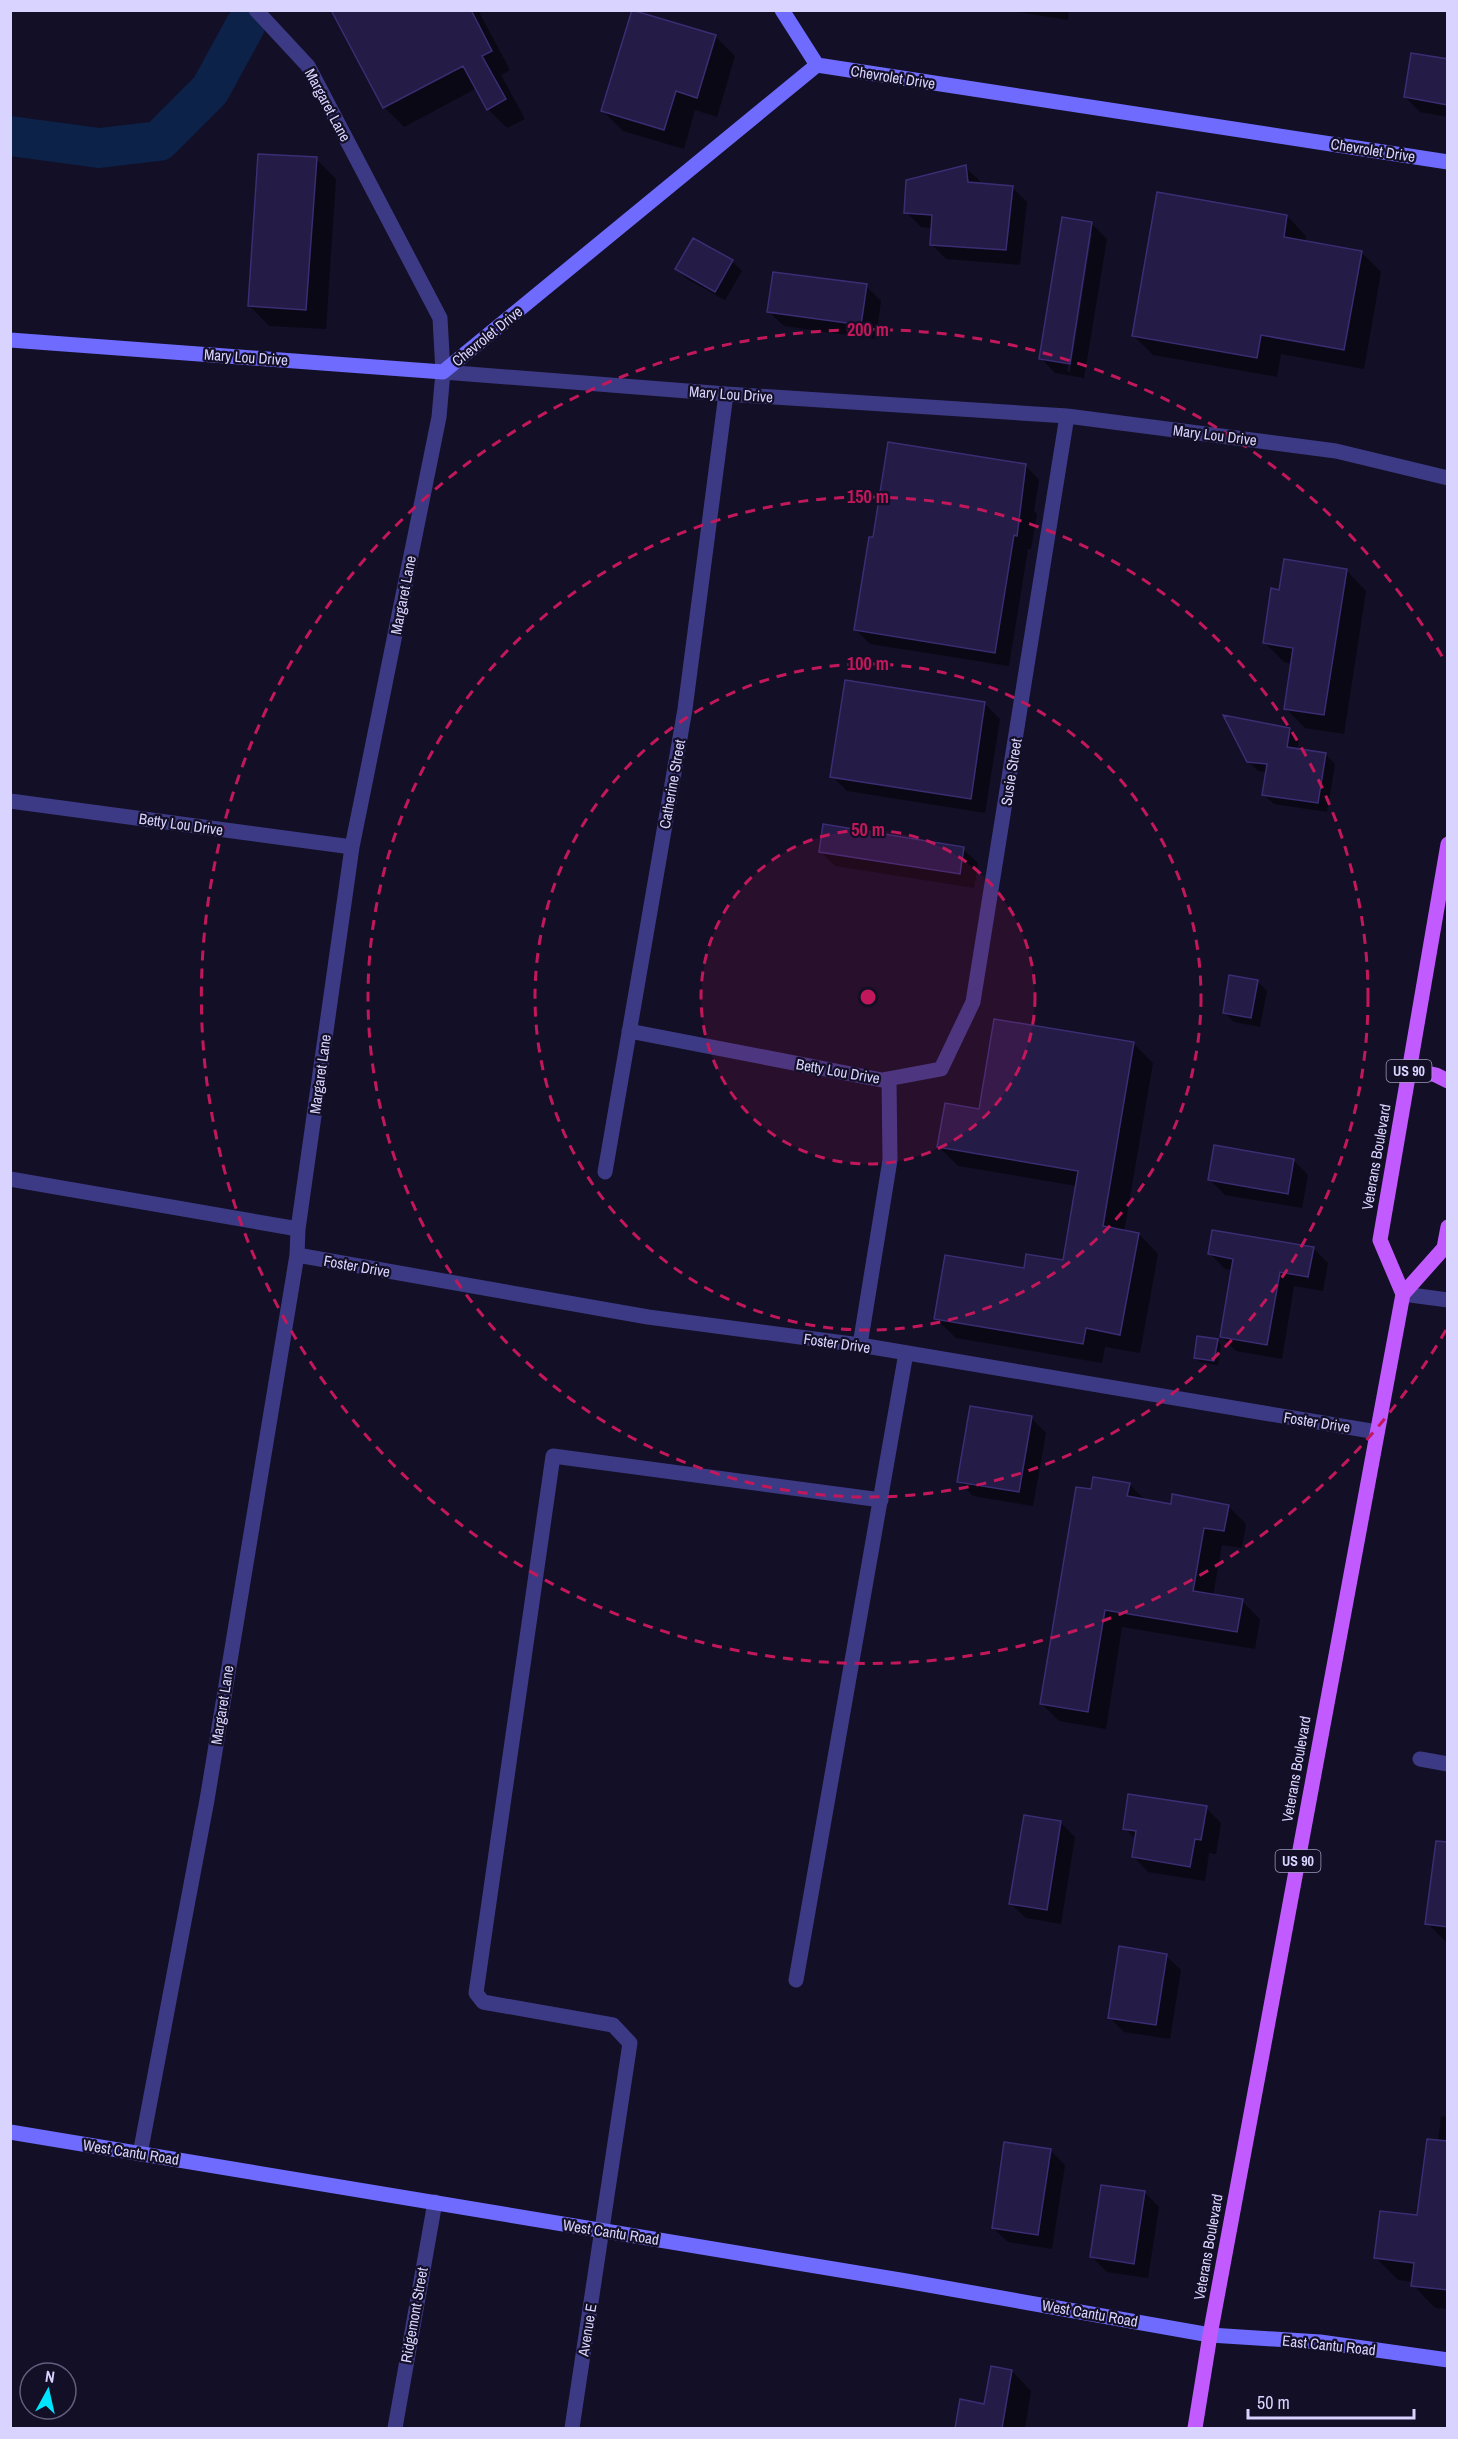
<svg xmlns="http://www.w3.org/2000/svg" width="1458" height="2439" viewBox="0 0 1458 2439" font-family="'Archivo Narrow',sans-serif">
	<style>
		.shadow { fill: #0007; fill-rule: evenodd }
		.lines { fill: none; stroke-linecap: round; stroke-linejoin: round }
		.river { stroke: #0c2248; stroke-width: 40 }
		.building { fill: #241b47; stroke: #3b2d73; stroke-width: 1.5 }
		.street { stroke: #3d3a85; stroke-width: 15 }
		.secondary { stroke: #6f6bff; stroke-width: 15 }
		.primary { stroke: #c25bff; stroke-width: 15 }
		.ring { fill: none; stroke: #c2185b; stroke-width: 3; stroke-dasharray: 10 8 }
		.labels { text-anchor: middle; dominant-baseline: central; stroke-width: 4.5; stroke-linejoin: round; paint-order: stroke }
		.shield { fill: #130f26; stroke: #9e99be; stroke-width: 1.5 }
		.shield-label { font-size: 14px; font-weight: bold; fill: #d9d4ff }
		.street-label { font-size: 15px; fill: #d9d4ff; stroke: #130f26 }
		.centre { fill: #c2185b; stroke: #130f26; stroke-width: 3 }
		.ring-label { font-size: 18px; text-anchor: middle; font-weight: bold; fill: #c2185b; stroke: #130f26; stroke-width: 4.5; stroke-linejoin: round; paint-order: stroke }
	</style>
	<rect width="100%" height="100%" fill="#130f26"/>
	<path class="shadow" d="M 333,10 L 478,10 L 510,70 L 501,75 L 525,119 L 507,128 L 488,109 L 477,88 L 404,127 L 384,107 Z
		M 1007,10 L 1069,10 L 1068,20 Z
		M 715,36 L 735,56 L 717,117 L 695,110 L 684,149 L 623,131 L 603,111 Z
		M 1448,60 L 1448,117 L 1420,112 L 1405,97 Z
		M 316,159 L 336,179 L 326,329 L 269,326 L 250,306 Z
		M 965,167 L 980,181 L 980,185 L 1012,187 L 1027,202 L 1020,265 L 946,259 L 931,244 L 932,228 L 921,227 L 906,212 Z
		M 1287,216 L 1306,236 L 1305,243 L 1361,252 L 1381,272 L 1364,369 L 1281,354 L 1277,377 L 1153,355 L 1134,336 Z
		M 1063,219 L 1092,224 L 1107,239 L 1084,378 L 1055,373 L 1041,358 ZM 1089,234 L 1092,234 L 1070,372 L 1067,371 Z
		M 732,261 L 742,271 L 725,300 L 687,279 L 677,269 Z
		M 866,286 L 881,301 L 876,339 L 784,326 L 769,312 Z
		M 1025,465 L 1039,480 L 1034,511 L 1037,514 L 1031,549 L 1028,549 L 1009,666 L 870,644 L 856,630 Z
		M 1347,571 L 1366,591 L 1344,734 L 1305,728 L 1285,708 L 1292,664 L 1284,662 L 1264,642 L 1280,591 Z
		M 846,681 L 985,704 L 1000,719 L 985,813 L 847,791 L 832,776 Z
		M 1289,729 L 1299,739 L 1297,750 L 1325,754 L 1335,764 L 1327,812 L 1274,804 L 1264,795 L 1267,772 L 1258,771 L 1248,761 Z
		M 963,849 L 978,863 L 974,888 L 835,866 L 820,851 Z
		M 1257,981 L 1267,991 L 1260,1027 L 1234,1022 L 1224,1012 Z
		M 1133,1043 L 1153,1063 L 1124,1232 L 1139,1234 L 1158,1254 L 1140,1353 L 1105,1347 L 1102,1363 L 956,1338 L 936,1319 L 1025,1270 L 1064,1262 L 1077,1186 L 958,1166 L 939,1147 L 980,1110 Z
		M 1293,1160 L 1308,1175 L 1302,1208 L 1225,1195 L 1210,1180 Z
		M 1313,1248 L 1328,1263 L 1323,1291 L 1294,1286 L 1282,1359 L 1236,1351 L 1221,1336 L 1233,1270 L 1225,1269 L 1210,1254 Z
		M 1217,1340 L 1221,1345 L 1218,1365 L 1200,1362 L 1196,1358 Z
		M 1031,1418 L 1046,1433 L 1033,1506 L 973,1496 L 959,1481 Z
		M 1129,1484 L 1146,1501 L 1172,1506 L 1228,1506 L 1246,1524 L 1242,1548 L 1222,1545 L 1213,1596 L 1242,1601 L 1260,1619 L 1255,1649 L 1122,1627 L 1106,1729 L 1059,1721 L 1041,1703 L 1092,1491 Z
		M 1206,1808 L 1221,1823 L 1216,1854 L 1209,1853 L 1205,1881 L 1148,1872 L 1134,1857 L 1136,1840 L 1125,1828 Z
		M 1060,1822 L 1075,1837 L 1061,1924 L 1026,1918 L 1011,1904 Z
		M 1448,1872 L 1448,1944 L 1427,1923 Z
		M 1166,1956 L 1181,1970 L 1170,2039 L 1124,2032 L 1109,2017 Z
		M 1441,2116 L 1448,2117 L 1448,2309 L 1435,2308 L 1413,2285 L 1413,2282 L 1398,2280 L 1375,2257 L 1418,2217 L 1438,2142 Z
		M 1050,2150 L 1065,2165 L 1052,2249 L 1008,2242 L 993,2228 Z
		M 1145,2193 L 1159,2207 L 1148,2278 L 1107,2272 L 1092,2257 Z
		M 1012,2371 L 1031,2391 L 1025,2428 L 957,2428 L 961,2401 L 986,2405 Z"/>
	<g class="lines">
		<path class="river" d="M 10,136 L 99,148 L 159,141 L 210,90 L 245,26"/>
	</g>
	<path class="building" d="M 331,10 L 471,10 L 492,51 L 482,56 L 506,99 L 487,110 L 463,66 L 383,108 Z
		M 632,10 L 716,35 L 697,98 L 676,91 L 664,130 L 601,111 Z
		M 1411,53 L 1448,59 L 1448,105 L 1404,97 Z
		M 258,154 L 317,157 L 306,310 L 248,306 Z
		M 966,165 L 968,182 L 1013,186 L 1006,250 L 930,245 L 932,215 L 904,213 L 906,180 Z
		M 1157,192 L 1287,215 L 1284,237 L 1362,251 L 1344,350 L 1261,335 L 1257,358 L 1132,336 Z
		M 1062,217 L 1092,222 L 1070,364 L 1039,359 Z
		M 693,238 L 733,260 L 715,292 L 675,269 Z
		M 773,272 L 867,284 L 861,325 L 767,312 Z
		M 888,442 L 1026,464 L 1017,536 L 1014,535 L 995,653 L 854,630 L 869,537 L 873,537 Z
		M 1284,559 L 1347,569 L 1324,715 L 1284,709 L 1293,648 L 1263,643 L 1271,588 L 1279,590 Z
		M 845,680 L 985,702 L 971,799 L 830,777 Z
		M 1223,715 L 1290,728 L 1287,747 L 1326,753 L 1318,803 L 1262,795 L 1267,764 L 1247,762 Z
		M 823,824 L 964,847 L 960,874 L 819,852 Z
		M 1229,975 L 1258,980 L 1251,1018 L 1223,1013 Z
		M 994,1019 L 1134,1042 L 1103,1226 L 1139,1233 L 1120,1335 L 1086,1328 L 1083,1344 L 934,1319 L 945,1255 L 1024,1268 L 1026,1254 L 1063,1260 L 1078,1171 L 937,1147 L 945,1103 L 979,1109 Z
		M 1214,1145 L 1294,1159 L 1288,1194 L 1208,1180 Z
		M 1212,1230 L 1314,1247 L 1308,1277 L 1280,1272 L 1267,1345 L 1220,1337 L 1233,1259 L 1208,1254 Z
		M 1197,1336 L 1218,1339 L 1214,1361 L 1194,1358 Z
		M 970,1406 L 1032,1416 L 1019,1492 L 957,1482 Z
		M 1093,1477 L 1130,1483 L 1127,1496 L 1171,1504 L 1172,1494 L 1229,1505 L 1224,1531 L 1204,1528 L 1193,1591 L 1243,1599 L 1237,1632 L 1105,1610 L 1088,1712 L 1040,1704 L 1076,1487 L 1091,1489 Z
		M 1128,1794 L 1207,1806 L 1201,1840 L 1195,1839 L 1190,1867 L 1132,1857 L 1136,1831 L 1123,1829 Z
		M 1024,1815 L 1061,1821 L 1047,1910 L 1009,1904 Z
		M 1436,1841 L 1448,1842 L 1448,1927 L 1425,1924 Z
		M 1119,1946 L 1167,1954 L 1156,2025 L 1108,2018 Z
		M 1427,2139 L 1448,2141 L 1448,2290 L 1411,2286 L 1414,2263 L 1374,2258 L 1380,2211 L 1417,2215 Z
		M 1004,2142 L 1051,2149 L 1038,2235 L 992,2228 Z
		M 1101,2185 L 1145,2191 L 1134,2264 L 1090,2257 Z
		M 991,2366 L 1012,2370 L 1002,2428 L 955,2428 L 960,2399 L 984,2404 Z"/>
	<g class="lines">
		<path class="street" d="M 443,372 L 726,394 L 1067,416 L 1336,451 L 1448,478
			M 10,801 L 352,847
			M 629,1031 L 882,1080 L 941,1069 L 973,1002 L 1067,416
			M 605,1172 L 685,709 L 726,394
			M 10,1179 L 298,1229
			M 297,1255 L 648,1317 L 860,1345 L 1377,1432
			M 1403,1294 L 1448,1300
			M 860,1345 L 890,1160 L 889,1079
			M 1420,1759 L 1448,1764
			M 796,1980 L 906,1353
			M 140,2154 L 207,1800 L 297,1255 L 298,1229 L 352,847 L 439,417 L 443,372 L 440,318 L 308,66 L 256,10
			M 395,2428 L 435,2202
			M 572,2428 L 630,2043 L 613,2025 L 483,2002 L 476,1993 L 553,1456 L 881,1500"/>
		<path class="secondary" d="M 782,10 L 817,65
			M 10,340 L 443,372 L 817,65 L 1448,162
			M 10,2132 L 906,2281 L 1210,2335 L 1320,2342 L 1448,2360"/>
		<path class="primary" d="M 1409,1069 L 1436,1075 L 1448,1081
			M 1403,1294 L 1380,1240 L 1448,844
			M 1195,2428 L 1210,2335 L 1403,1294 L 1444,1248 L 1448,1227"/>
	</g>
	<circle cx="868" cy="997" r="167" fill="#c2185b" fill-opacity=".12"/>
	<g class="ring">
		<circle cx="868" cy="997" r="167"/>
		<circle cx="868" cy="997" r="333"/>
		<circle cx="868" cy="997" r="500"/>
		<path d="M1446 1330A667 667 0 1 1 1446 663"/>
	</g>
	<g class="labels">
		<g class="shield">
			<rect x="1386.5" y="1060" width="45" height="22" rx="4.5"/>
			<rect x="1275.5" y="1850" width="45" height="22" rx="4.5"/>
		</g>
		<g class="shield-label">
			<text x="1409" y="1071">US 90</text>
			<text x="1298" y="1861">US 90</text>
		</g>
		<g class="street-label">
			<text transform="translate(893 77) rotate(9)">Chevrolet Drive</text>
			<text transform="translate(328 105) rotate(62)">Margaret Lane</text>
			<text transform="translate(1373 150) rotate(9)">Chevrolet Drive</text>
			<text transform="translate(487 336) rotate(-39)">Chevrolet Drive</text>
			<text transform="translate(246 357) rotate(4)">Mary Lou Drive</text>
			<text transform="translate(731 394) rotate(4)">Mary Lou Drive</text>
			<text transform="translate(1215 435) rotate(7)">Mary Lou Drive</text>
			<text transform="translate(403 595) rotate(-79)">Margaret Lane</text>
			<text transform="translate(1011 772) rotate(-81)">Susie Street</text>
			<text transform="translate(672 784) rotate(-80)">Catherine Street</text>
			<text transform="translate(181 824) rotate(8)">Betty Lou Drive</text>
			<text transform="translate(838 1071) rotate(10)">Betty Lou Drive</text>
			<text transform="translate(320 1074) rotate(-82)">Margaret Lane</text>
			<text transform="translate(1376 1157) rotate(-80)">Veterans Boulevard</text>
			<text transform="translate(357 1266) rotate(10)">Foster Drive</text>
			<text transform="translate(837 1343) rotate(8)">Foster Drive</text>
			<text transform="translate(1317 1422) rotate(9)">Foster Drive</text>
			<text transform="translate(222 1705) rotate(-81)">Margaret Lane</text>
			<text transform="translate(1296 1769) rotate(-80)">Veterans Boulevard</text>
			<text transform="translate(131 2152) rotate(9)">West Cantu Road</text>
			<text transform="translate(611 2232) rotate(9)">West Cantu Road</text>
			<text transform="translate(1208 2247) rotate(-80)">Veterans Boulevard</text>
			<text transform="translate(1090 2313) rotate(10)">West Cantu Road</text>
			<text transform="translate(414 2315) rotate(-80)">Ridgemont Street</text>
			<text transform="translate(587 2330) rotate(-81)">Avenue E</text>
			<text transform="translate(1329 2345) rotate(6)">East Cantu Road</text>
		</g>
	</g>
	<circle cx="868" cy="997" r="9" class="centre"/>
	<g class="ring-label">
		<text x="868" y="336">200 m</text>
		<text x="868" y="503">150 m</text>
		<text x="868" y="670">100 m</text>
		<text x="868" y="836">50 m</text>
	</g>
	<rect width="1458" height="2439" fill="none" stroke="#d9d4ff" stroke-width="24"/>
	<g transform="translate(48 2391) rotate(8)"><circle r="28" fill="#130f26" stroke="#625e7d" stroke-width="1.5"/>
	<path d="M0-4.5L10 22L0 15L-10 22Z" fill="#00e5ff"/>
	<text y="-9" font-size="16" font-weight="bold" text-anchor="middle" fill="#d9d4ff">N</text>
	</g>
	<path d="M1248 2409v9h166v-9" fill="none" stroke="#d9d4ff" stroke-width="3"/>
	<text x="1257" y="2409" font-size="18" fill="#d9d4ff" stroke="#130f26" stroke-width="4.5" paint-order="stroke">50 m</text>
</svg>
